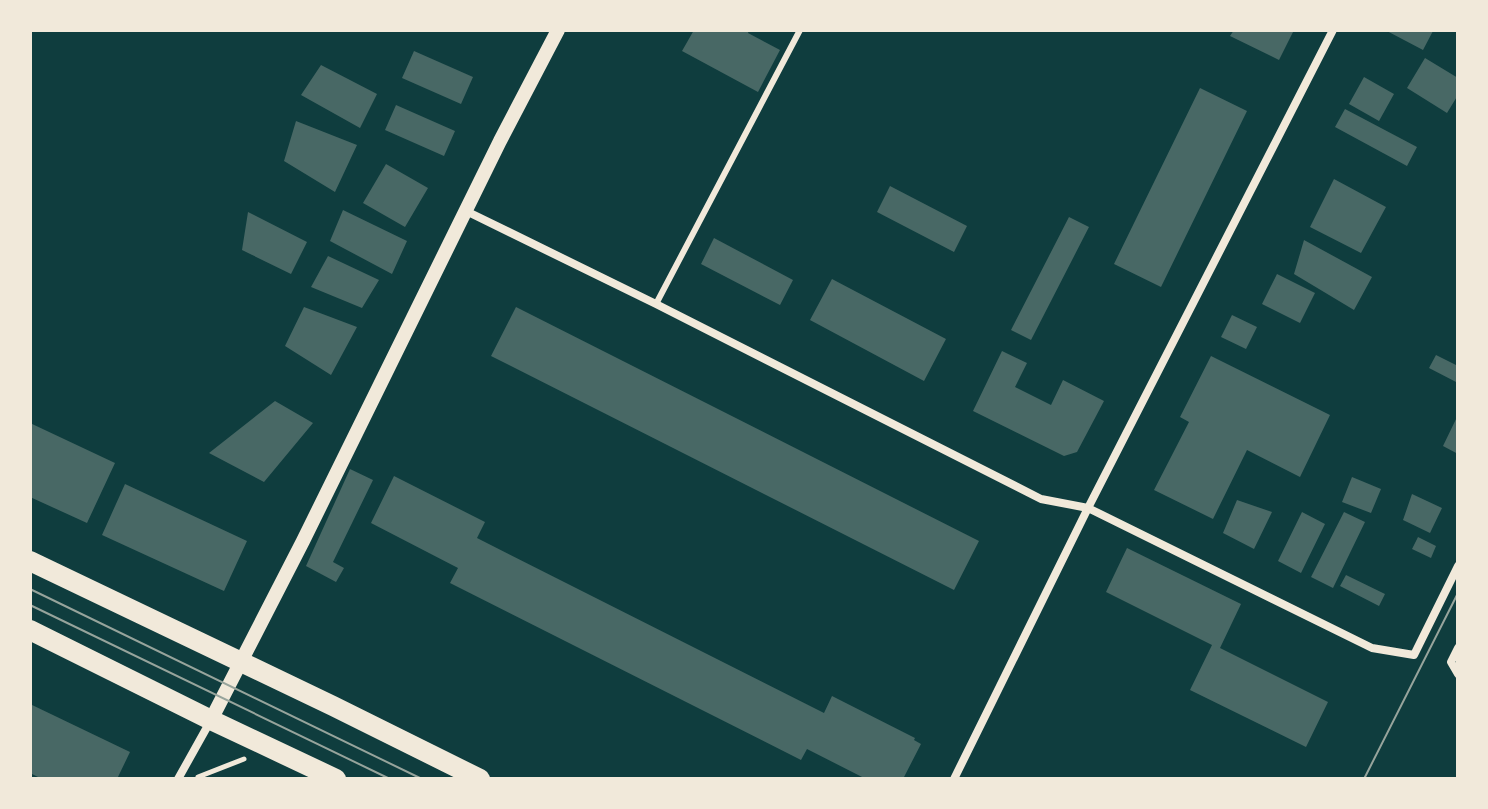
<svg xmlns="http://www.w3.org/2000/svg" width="1488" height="809" viewBox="0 0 1488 809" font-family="'Source Sans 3',sans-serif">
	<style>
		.building { fill: #486865 }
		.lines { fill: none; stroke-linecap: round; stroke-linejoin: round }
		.path { stroke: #f1e9da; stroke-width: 5 }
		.service { stroke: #f1e9da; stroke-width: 6 }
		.minor { stroke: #f1e9da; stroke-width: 8 }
		.tertiary { stroke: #f1e9da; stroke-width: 14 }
		.primary { stroke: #f1e9da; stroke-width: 20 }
		.tram { stroke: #97a49c; stroke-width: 2 }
	</style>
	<rect width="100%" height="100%" fill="#0f3d3e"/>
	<path class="building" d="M 694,30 L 749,30 L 748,33 L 780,50 L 758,92 L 682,51 Z
		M 1234,30 L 1294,30 L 1279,60 L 1230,36 Z
		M 1385,30 L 1430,30 L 1433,31 L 1423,50 Z
		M 414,51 L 473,77 L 461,104 L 402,78 Z
		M 1425,58 L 1458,78 L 1458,95 L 1447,113 L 1407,88 Z
		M 321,65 L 377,94 L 360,128 L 301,95 Z
		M 1364,77 L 1394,94 L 1379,121 L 1349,104 Z
		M 1200,88 L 1247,111 L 1161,287 L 1114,264 Z
		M 396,105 L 455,131 L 444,156 L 385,130 Z
		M 1345,109 L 1417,147 L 1407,166 L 1335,127 Z
		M 296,121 L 357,145 L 335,192 L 284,161 Z
		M 386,164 L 428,188 L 405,227 L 363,203 Z
		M 1334,179 L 1386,207 L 1361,253 L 1310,227 Z
		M 890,186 L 967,226 L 954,252 L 877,212 Z
		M 343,210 L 407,241 L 392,274 L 330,241 Z
		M 248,212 L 307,242 L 291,274 L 242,250 Z
		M 1069,217 L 1089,227 L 1031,340 L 1011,330 Z
		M 714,238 L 793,280 L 780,305 L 701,264 Z
		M 1304,240 L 1372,277 L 1354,310 L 1294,274 Z
		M 328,256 L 379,280 L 362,308 L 311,287 Z
		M 1277,274 L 1315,293 L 1300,323 L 1262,304 Z
		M 832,279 L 946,339 L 924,381 L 810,320 Z
		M 304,307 L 357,327 L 331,375 L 285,346 Z
		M 516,307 L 979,541 L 954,590 L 491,356 Z
		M 1232,315 L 1257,327 L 1246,349 L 1221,337 Z
		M 1002,351 L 1027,363 L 1015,387 L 1051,405 L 1063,380 L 1104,401 L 1077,452 L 1064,456 L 973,411 Z
		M 1436,355 L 1458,366 L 1458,383 L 1429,368 Z
		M 1211,356 L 1330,415 L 1300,477 L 1247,450 L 1213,519 L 1154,490 L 1189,422 L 1180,417 Z
		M 275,401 L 313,423 L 264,482 L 209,453 Z
		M 1458,415 L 1458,454 L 1443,446 Z
		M 30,423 L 115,463 L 87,523 L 30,497 Z
		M 350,469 L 373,480 L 333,562 L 344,568 L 336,582 L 306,566 Z
		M 394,476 L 485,522 L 477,538 L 824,713 L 832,696 L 915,738 L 914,740 L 921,744 L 903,779 L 866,779 L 807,749 L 801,760 L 450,583 L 458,568 L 371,523 Z
		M 1352,477 L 1381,489 L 1371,513 L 1342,502 Z
		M 125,484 L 247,541 L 224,591 L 102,535 Z
		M 1412,494 L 1442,508 L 1430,533 L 1403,520 Z
		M 1237,500 L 1272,512 L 1254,549 L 1223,533 Z
		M 1302,512 L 1325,524 L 1301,573 L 1278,561 Z
		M 1344,512 L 1365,522 L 1333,588 L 1311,577 Z
		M 1418,537 L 1436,546 L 1431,558 L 1412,549 Z
		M 1127,548 L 1241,604 L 1220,648 L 1328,702 L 1306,747 L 1190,690 L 1212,645 L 1106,592 Z
		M 1346,575 L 1385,594 L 1379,606 L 1340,586 Z
		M 30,704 L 130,752 L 117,779 L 42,779 L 30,773 Z"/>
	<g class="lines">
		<path class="path" d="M 198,777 L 244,759"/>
		<path class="service" d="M 656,304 L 800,30"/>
		<path class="minor" d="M 466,211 L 656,304 L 1041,499 L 1088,508 L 1372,648 L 1414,655 L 1458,566
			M 1458,648 L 1451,662 L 1458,674
			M 178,779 L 211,720
			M 954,779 L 1088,508 L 1333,30"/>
		<path class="tertiary" d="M 211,720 L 303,541 L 500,141 L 558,30"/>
		<path class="primary" d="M 30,561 L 333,706 L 480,779
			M 30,630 L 211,720 L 336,779"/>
		<path class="tram" d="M 30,589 L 422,779
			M 30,605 L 390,779
			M 1364,779 L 1458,593"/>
	</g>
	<rect width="1488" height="809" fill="none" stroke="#f1e9da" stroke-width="64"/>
</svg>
